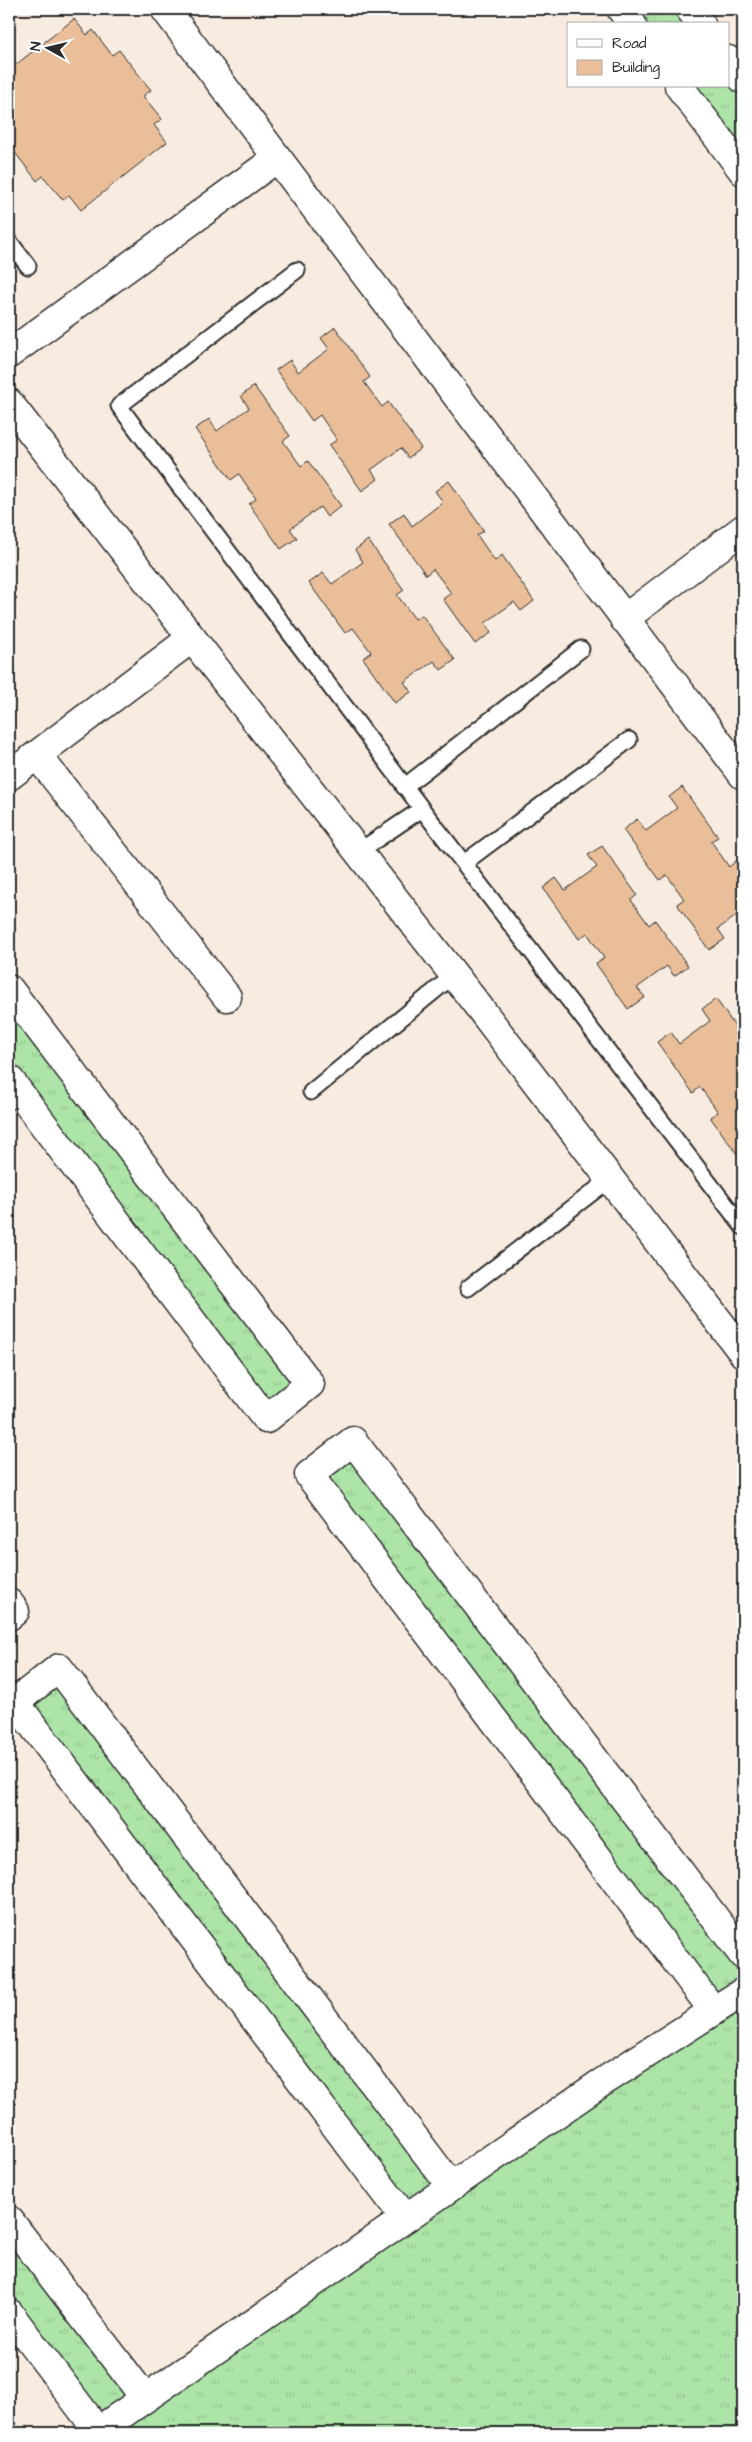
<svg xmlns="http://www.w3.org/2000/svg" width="752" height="2442" font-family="'Architects Daughter',sans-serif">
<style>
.grass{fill:url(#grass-tufts);stroke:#6c886a}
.building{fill:#e9be99;stroke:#2b2b2b}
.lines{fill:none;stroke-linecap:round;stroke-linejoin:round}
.service-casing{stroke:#2b2b2b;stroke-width:19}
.minor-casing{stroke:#2b2b2b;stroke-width:31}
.service{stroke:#fff;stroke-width:15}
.minor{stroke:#fff;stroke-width:28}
</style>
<defs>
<pattern id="grass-tufts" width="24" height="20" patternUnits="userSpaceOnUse" patternTransform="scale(1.25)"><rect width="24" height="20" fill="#ade5a8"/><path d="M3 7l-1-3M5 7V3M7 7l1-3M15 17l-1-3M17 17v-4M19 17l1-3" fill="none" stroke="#95c591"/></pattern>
</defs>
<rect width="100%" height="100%" fill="#f8ece0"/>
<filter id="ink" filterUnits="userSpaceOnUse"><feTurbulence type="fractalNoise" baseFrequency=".02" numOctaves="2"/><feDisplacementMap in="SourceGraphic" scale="10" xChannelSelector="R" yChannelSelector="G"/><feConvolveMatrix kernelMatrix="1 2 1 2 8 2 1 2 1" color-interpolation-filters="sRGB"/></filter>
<g filter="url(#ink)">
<path class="grass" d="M 621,9 L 690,9 L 701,24 L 632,24 Z
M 728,60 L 743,79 L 743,171 L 679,86 L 728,86 Z
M 9,989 L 310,1384 L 266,1419 L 9,1079 Z
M 353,1441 L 743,1955 L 743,2433 L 95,2433 L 9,2313 L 9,2220 L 145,2398 L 405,2218 L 15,1702 L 59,1668 L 451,2186 L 712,2010 L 309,1475 Z"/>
<path class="building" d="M 74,19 L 87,35 L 93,30 L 112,55 L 119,50 L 151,90 L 143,96 L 162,119 L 154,125 L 167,142 L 81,210 L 69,195 L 63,200 L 43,176 L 37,181 L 9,145 L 10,131 L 9,70 Z
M 335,327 L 370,377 L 364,382 L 382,407 L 388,402 L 421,448 L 408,458 L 401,448 L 371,470 L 378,479 L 362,491 L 329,445 L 337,440 L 320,415 L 312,421 L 276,370 L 290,360 L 298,372 L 329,349 L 321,338 Z
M 254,386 L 290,436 L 283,441 L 301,466 L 308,461 L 341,506 L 327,517 L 320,507 L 290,529 L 297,538 L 281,549 L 249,504 L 256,499 L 239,474 L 231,480 L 195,429 L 209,419 L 217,431 L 249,408 L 241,396 Z
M 449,481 L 484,531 L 477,535 L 495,561 L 502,555 L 534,601 L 521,611 L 514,602 L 485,623 L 491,633 L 475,644 L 443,599 L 451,593 L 433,569 L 426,575 L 389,524 L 404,513 L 412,526 L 443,502 L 435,491 Z
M 368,540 L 404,590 L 397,595 L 415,619 L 422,615 L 455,660 L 441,670 L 434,661 L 404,682 L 411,692 L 395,703 L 363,658 L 371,652 L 353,628 L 345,633 L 309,583 L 323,573 L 332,584 L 363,562 L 355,550 Z
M 9,589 L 17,599 L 9,605 Z
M 682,787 L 718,837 L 711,841 L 729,867 L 736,861 L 743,871 L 743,911 L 718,929 L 725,939 L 709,950 L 677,904 L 684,899 L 667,875 L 660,880 L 623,830 L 637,819 L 646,831 L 677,808 L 669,797 Z
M 602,846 L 637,895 L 631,900 L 649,925 L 655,920 L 688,966 L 674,976 L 667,966 L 637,988 L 645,997 L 628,1009 L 596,964 L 604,958 L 587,933 L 579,939 L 543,888 L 556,878 L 565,890 L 597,867 L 588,855 Z
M 743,978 L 743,992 L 737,983 Z
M 716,999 L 743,1038 L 743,1162 L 710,1117 L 718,1112 L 700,1087 L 693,1093 L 657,1042 L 671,1032 L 679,1044 L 710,1021 L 702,1009 Z"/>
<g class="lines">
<g class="service-casing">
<path id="service" d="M 9,241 L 28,266
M 297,270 L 119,406 L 422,809 L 743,1227
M 404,787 L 581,649
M 358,852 L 422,809
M 464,863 L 629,740
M 311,1092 L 454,975
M 468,1288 L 610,1179"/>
</g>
<g class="minor-casing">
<path id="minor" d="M 165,9 L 743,775
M 621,9 L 632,24
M 690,9 L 701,24
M 728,60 L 743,79
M 679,86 L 743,171
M 9,354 L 277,158
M 9,403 L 482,1011 L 743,1353
M 624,619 L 743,529
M 37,755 L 227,997
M 9,776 L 192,638
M 9,989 L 310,1384 L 266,1419 L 9,1079
M 9,1603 L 15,1611 L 9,1616
M 713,2010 L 309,1475 L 353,1441 L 743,1955
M 405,2218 L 15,1702 L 59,1668 L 451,2186
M 9,2220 L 145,2398
M 9,2313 L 98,2431
M 95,2433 L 598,2085 L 743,1992"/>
</g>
<use href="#service" class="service"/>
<use href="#minor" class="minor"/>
</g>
</g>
<rect width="752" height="2442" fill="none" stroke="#fff" stroke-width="30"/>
<rect x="15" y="15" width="722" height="2412" fill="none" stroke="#2b2b2b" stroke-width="2" filter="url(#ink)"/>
<rect x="567" y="22" width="162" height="65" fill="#ffffff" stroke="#aaaaaa"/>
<rect x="577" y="39" width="25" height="8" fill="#ffffff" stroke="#aaaaaa"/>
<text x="612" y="48" font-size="15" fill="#2b2b2b">Road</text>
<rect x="577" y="60" width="25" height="15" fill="#e9be99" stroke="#aaaaaa"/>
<text x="612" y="72" font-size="15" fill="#2b2b2b">Building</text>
<g transform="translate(48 48) rotate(278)" stroke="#ffffff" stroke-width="4" paint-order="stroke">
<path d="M0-4L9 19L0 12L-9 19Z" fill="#2b2b2b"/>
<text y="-8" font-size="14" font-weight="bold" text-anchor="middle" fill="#2b2b2b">N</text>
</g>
</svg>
